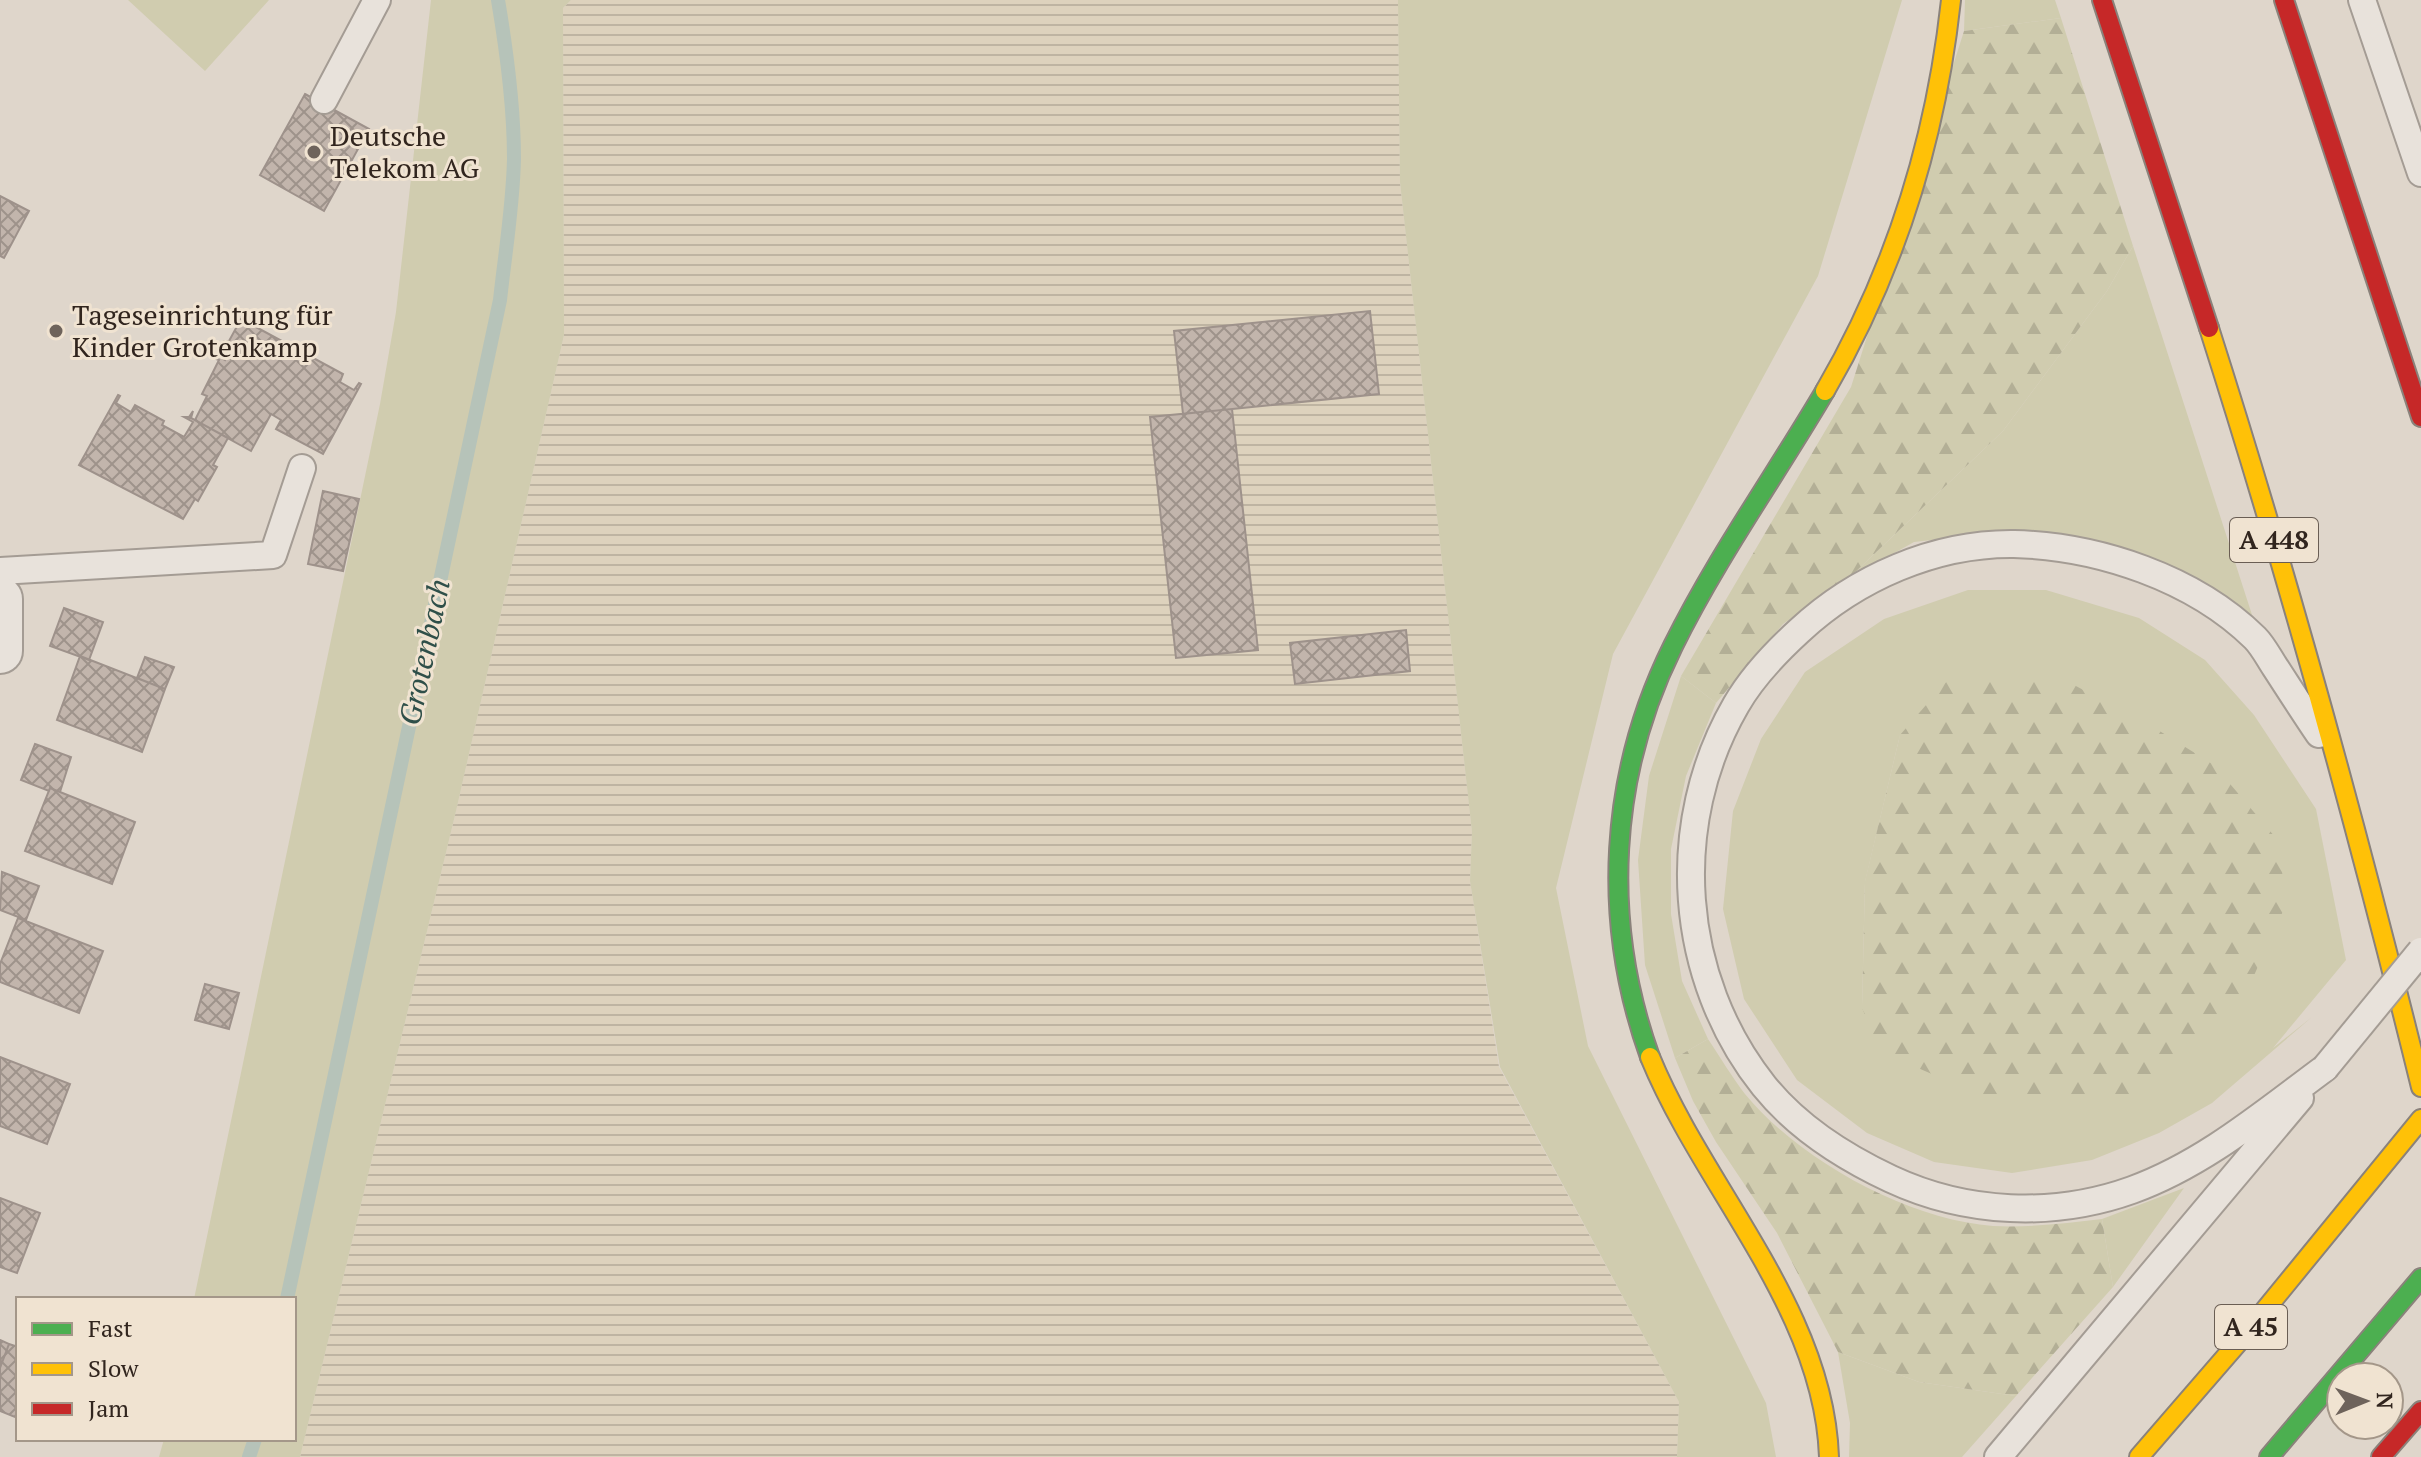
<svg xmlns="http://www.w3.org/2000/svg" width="2421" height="1457" font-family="'PT Serif',serif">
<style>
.farmland{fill:url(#farmland-rules)}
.green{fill:#d0ccaf;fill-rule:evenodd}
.forest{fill:url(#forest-firs)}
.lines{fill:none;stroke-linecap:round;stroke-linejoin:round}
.stream{stroke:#b6c3b9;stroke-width:14}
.building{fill:url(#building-cross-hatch);stroke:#9e928b;stroke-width:2}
.lane-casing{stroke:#a49c94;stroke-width:30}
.street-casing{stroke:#a49c94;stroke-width:48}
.fast-casing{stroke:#8a827b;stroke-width:22}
.slow-casing{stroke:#8a827b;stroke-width:22}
.jam-casing{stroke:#8a827b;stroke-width:22}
.lane{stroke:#e8e2db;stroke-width:26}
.street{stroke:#e8e2db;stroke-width:44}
.fast{stroke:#4caf50;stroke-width:18}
.slow{stroke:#ffc107;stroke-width:18}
.jam{stroke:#c62828;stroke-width:18}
.lane-bridge-casing{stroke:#a49c94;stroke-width:30;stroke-linecap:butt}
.lane-bridge{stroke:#e8e2db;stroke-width:26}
.poi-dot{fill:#6e635b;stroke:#f0e3d1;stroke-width:3}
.labels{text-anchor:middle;stroke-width:6;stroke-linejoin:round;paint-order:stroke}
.shield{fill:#f0e3d1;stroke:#6a5e54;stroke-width:2}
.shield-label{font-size:26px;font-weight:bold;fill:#31251e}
.poi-label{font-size:28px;fill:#31251e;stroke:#f0e3d1;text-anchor:start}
.water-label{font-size:30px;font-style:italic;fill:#2f4f49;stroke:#f0e3d1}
</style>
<defs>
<pattern id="farmland-rules" width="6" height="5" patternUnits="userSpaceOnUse" patternTransform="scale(2)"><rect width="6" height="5" fill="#ddd2bd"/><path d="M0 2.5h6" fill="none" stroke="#beb4a2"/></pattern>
<pattern id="forest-firs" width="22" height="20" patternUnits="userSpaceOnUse" patternTransform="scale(2)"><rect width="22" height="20" fill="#d0ccaf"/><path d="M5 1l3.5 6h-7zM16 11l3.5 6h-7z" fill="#b3af96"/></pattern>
<pattern id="building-cross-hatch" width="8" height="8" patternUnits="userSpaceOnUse" patternTransform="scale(2)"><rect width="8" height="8" fill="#c2b5ac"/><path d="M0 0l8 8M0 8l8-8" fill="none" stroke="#9e938b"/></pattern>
</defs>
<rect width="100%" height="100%" fill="#dfd6cb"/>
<path class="farmland" d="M 571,0 L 1398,0 L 1400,182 L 1472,832 L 1470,881 L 1499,1067 L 1679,1402 L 1677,1457 L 300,1457 L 456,811 L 564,335 L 563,8 Z"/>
<path class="green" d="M 128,0 L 269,0 L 205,71 Z
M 431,0 L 571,0 L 563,8 L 564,335 L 456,811 L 300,1457 L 159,1457 L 164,1439 L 294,1439 L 294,1299 L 194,1299 L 380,404 L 396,312 Z
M 1398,0 L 1902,0 L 1818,276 L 1613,654 L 1556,888 L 1588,1046 L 1766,1403 L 1776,1457 L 1677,1457 L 1679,1402 L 1500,1067 L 1470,881 L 1472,832 L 1400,182 Z
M 1965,0 L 2055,0 L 2061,18 L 1964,31 Z
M 2133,246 L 2253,618 L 2171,568 L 2107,544 L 2012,531 L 1914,542 L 1848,579 L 2003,431 L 2107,291 Z
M 1968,590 L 2046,590 L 2139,618 L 2205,660 L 2254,715 L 2316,809 L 2346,960 L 2273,1048 L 2312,1017 L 2212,1103 L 2159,1133 L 2092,1160 L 2012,1173 L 1934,1162 L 1867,1133 L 1797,1080 L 1744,999 L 1723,909 L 1733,811 L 1761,739 L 1805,672 L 1884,619 ZM 1900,735 L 1862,1007 L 1865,882 Z
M 1681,676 L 1716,703 L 1686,776 L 1671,849 L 1671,914 L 1682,981 L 1708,1039 L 1675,1058 L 1645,965 L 1638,860 L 1649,776 Z
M 2184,1188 L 2113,1287 L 2102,1219 Z
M 1838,1352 L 1919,1382 L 2016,1396 L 1962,1457 L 1849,1457 L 1850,1423 Z"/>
<path class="forest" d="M 2061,18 L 2133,246 L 2107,291 L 2003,431 L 1848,579 L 1783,624 L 1716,703 L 1681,676 L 1851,387 L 1964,31 Z
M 2061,678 L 2158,730 L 2214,765 L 2281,844 L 2284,909 L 2251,982 L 2207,1033 L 2166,1070 L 2129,1096 L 1985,1097 L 1881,1052 L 1862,1008 L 1865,881 L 1900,735 L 1946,682 Z
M 1708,1039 C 1720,1057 1732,1077 1745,1094 C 1799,1160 1908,1220 1993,1226 C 2030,1228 2066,1223 2102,1219 L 2113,1287 L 2016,1396 L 1919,1382 L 1838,1352 L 1777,1233 L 1716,1142 L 1693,1101 L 1675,1058 Z"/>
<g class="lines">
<path class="stream" d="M 287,1299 L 500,300 C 505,254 513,206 514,159 C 514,105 507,53 498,0
M 249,1457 L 255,1439"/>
</g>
<path class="building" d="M 305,94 L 369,129 L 324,211 L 260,175 Z
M 0,196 L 29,211 L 4,258 L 0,256 Z
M 1370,311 L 1379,394 L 1183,414 L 1174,331 Z
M 241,319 L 343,374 L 340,382 L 354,390 L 359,383 L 361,384 L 323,454 L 276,429 L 281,420 L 271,414 L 251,451 L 195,420 L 207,396 L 202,394 L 219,360 L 216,359 L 218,356 L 225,360 L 233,345 L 226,341 L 229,341 Z
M 118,395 L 120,396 L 116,403 L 131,412 L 135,405 L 164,421 L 162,425 L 184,437 L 193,422 L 184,417 L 189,417 L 193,411 L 191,418 L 228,438 L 213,465 L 217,467 L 198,501 L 195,499 L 183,519 L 79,465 Z
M 1232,409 L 1258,650 L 1176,658 L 1150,417 Z
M 323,491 L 359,499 L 343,571 L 308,564 Z
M 64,608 L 103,622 L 89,660 L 50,646 Z
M 1406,630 L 1410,671 L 1295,684 L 1290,643 Z
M 80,656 L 165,689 L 142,752 L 57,720 Z
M 145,657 L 174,667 L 165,689 L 137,678 Z
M 35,744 L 71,757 L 60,792 L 50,788 L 49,791 L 21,780 Z
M 50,788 L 135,822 L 112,884 L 25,851 Z
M 2,872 L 39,886 L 26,920 L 0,910 Z
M 18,918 L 103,951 L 79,1013 L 0,982 L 0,964 Z
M 205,984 L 239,993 L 229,1029 L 195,1020 Z
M 0,1057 L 70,1084 L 47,1144 L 0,1126 Z
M 0,1198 L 40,1213 L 17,1273 L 0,1267 Z
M 0,1340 L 9,1344 L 0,1368 Z
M 9,1344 L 18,1347 L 18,1409 L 15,1417 L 0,1411 L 0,1368 Z"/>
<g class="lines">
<g class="lane-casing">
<path id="lane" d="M 2362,0 L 2421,173
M 324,100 L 377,0
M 0,571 L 273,555 L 302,468
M 2319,734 C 2304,712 2290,690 2275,667 C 2269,658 2263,646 2255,638 C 2194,578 2098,546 2014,544 C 1935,543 1856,578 1799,631 C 1775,653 1752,677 1736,705 C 1667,824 1678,978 1764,1086 C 1797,1127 1844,1157 1891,1179 C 1966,1214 2054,1218 2132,1190 C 2204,1164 2264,1113 2325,1068
M 1998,1457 L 2300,1098"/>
</g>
<g class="street-casing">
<path id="street" d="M 0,599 L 0,651"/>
</g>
<g class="fast-casing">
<path id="fast" d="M 1650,1057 C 1601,921 1609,775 1673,646 C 1717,557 1775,476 1825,391
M 2269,1457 L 2421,1278"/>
</g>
<g class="slow-casing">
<path id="slow" d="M 2209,328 C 2289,579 2358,831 2421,1087
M 1825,391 C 1895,271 1936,138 1951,0
M 1650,1057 C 1704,1189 1824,1309 1829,1457
M 2139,1457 L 2242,1338 L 2421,1119"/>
</g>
<g class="jam-casing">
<path id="jam" d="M 2102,0 L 2209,328
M 2284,0 L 2421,417
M 2381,1457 L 2421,1411"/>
</g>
<use href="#lane" class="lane"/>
<use href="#street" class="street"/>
<use href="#fast" class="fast"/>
<use href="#slow" class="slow"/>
<use href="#jam" class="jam"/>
<g class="lane-bridge-casing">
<path id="lane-bridge" d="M 2325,1068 L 2421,951"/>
</g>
<use href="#lane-bridge" class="lane-bridge"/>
</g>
<g class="poi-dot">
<circle cx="314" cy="152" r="8"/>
<circle cx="56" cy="331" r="8"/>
</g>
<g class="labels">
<g class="shield">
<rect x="2230" y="518" width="88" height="44" rx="6"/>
<rect x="2215" y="1305" width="72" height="44" rx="6"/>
</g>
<g class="shield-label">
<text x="2274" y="549">A 448</text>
<text x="2251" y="1336">A 45</text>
</g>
<g class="poi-label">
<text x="330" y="146">Deutsche<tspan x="330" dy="32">Telekom AG</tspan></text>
<text x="72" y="325">Tageseinrichtung für<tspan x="72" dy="32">Kinder Grotenkamp</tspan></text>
</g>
<g class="water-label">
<text transform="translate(425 652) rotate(-78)" y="10">Grotenbach</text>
</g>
</g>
<rect x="16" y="1297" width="280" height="144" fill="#f0e3d1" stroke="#a49789" stroke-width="2"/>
<rect x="32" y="1323" width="40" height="12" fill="#4caf50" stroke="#a49789" stroke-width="2"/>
<text x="88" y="1337" font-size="24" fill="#31251e">Fast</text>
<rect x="32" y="1363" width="40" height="12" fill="#ffc107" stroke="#a49789" stroke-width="2"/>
<text x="88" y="1377" font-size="24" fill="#31251e">Slow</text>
<rect x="32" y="1403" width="40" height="12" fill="#c62828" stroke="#a49789" stroke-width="2"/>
<text x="88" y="1417" font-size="24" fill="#31251e">Jam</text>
<g transform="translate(2365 1401) rotate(89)"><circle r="38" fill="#f0e3d1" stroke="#a49789" stroke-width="2"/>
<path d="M0-6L14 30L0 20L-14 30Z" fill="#6e635b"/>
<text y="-12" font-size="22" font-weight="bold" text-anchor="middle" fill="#31251e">N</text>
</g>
</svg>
